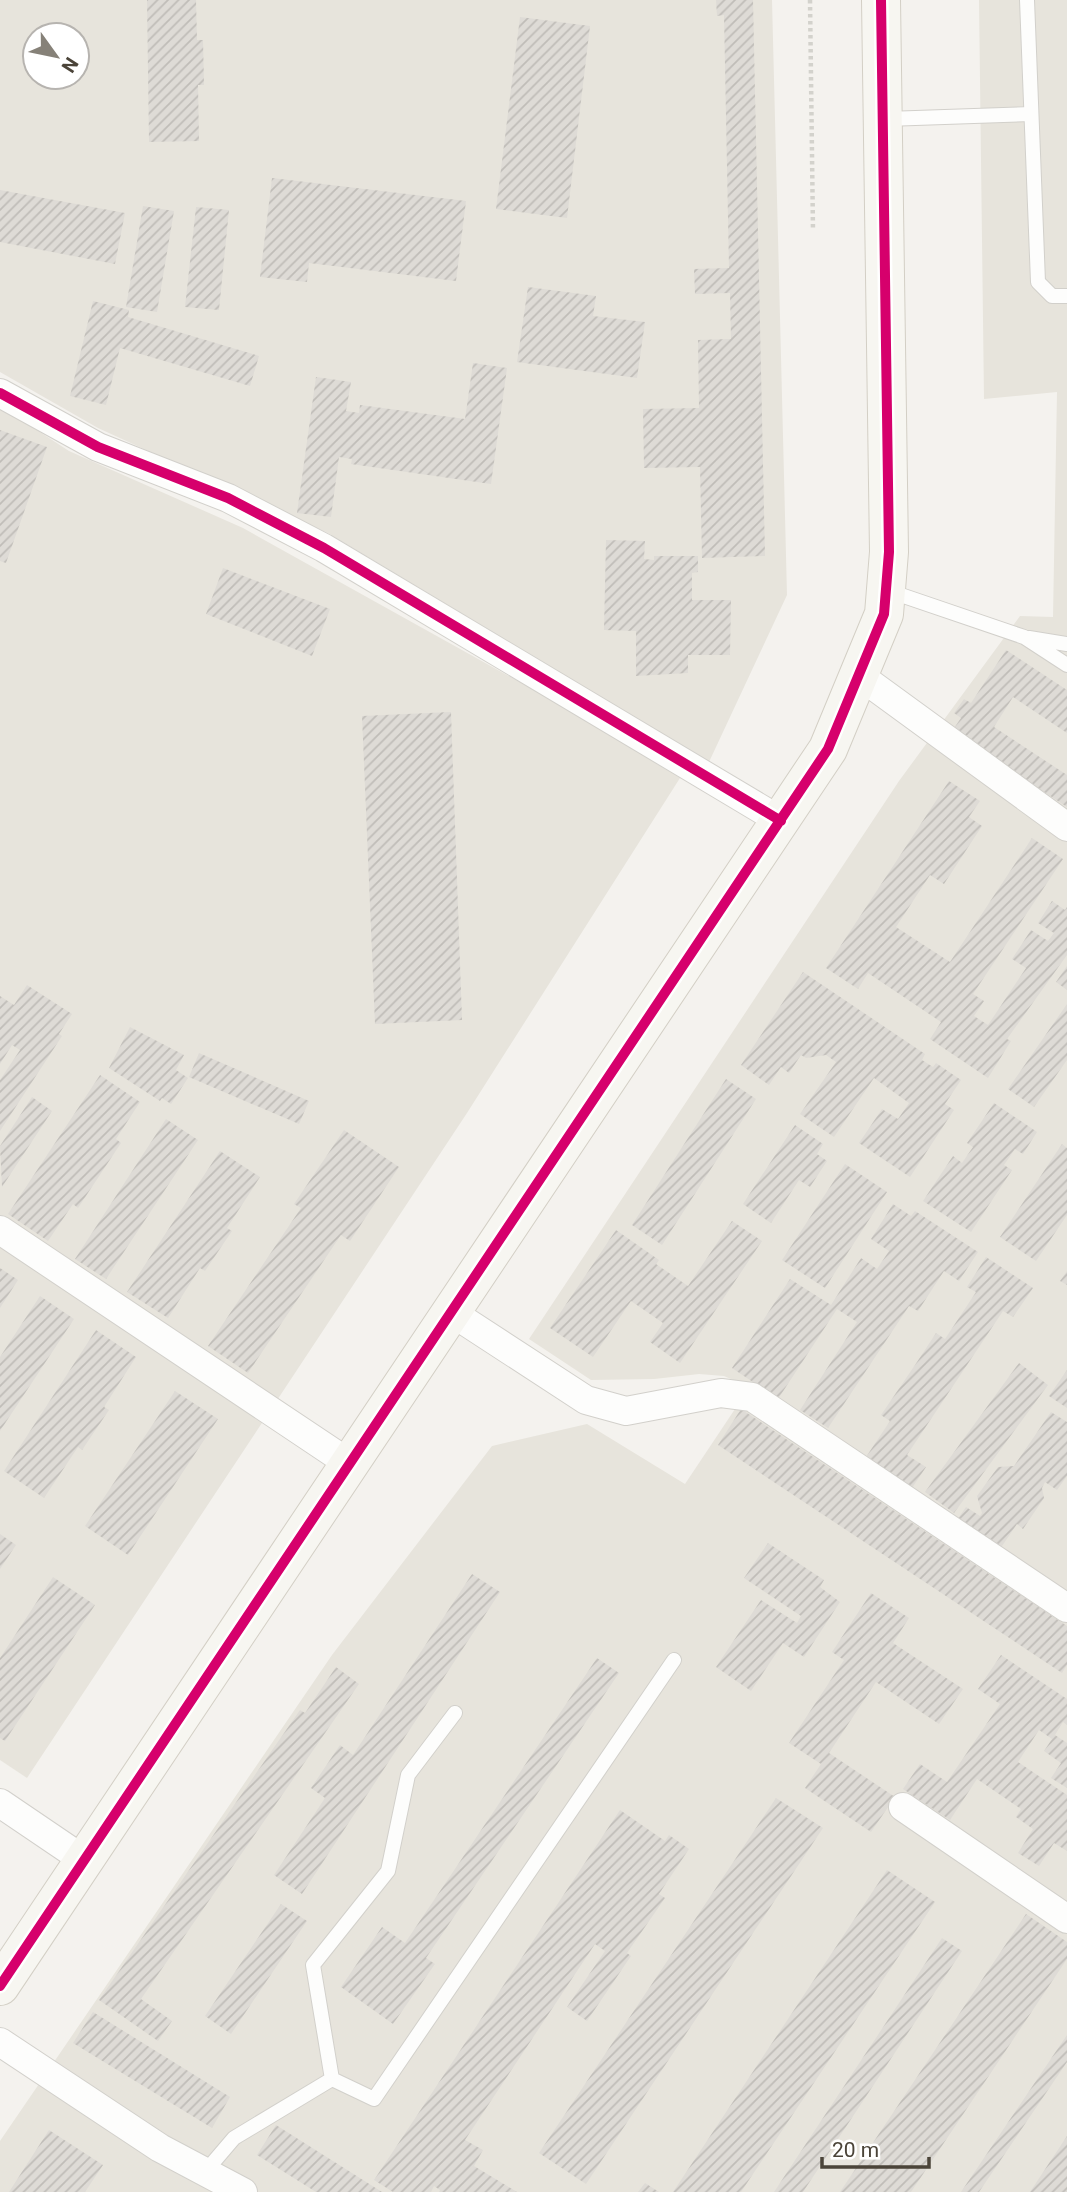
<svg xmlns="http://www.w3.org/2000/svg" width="1067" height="2192" font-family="Roboto,sans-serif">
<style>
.residential{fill:#e7e4dc;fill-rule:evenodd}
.building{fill:url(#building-hatch)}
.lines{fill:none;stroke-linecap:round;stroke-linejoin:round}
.lane-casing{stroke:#d2d0cb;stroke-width:16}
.street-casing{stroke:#d2d0cb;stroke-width:30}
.secondary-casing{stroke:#d3cfc5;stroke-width:40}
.path{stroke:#d3d2cc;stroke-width:4.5;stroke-dasharray:3.5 3.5;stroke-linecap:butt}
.lane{stroke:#fdfdfc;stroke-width:14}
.street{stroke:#fdfdfc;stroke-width:28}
.secondary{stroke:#f7f6f1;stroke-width:38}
.cycleway-casing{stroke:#fff;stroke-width:15}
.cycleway{stroke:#d6006c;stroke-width:10}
</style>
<defs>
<pattern id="building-hatch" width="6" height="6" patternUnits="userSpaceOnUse" patternTransform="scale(1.75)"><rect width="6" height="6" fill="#dedbd6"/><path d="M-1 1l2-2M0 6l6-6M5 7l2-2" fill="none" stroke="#c0bdb8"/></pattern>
</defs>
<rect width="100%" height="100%" fill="#f4f2ee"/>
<path class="residential" d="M 0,0 L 772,0 L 787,595 L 709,762 L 328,533 L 98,428 L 0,372 ZM 35,35 L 77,35 L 77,77 L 35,77 Z
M 979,0 L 1067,0 L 1067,1596 L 749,1387 L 724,1376 L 699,1374 L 654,1379 L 591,1380 L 529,1339 L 899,781 L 1020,616 L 1053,617 L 1057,392 L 984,399 Z
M 0,406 L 69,451 L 243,528 L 559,704 L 680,778 L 467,1113 L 27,1778 L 0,1760 Z
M 739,1403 L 1067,1617 L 1067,2192 L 0,2192 L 0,2141 L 332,1655 L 492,1446 L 587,1424 L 685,1484 Z"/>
<path class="building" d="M 147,0 L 196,0 L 197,40 L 203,40 L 204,85 L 198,85 L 199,141 L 149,142 Z
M 716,0 L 753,0 L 765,556 L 702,558 L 700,467 L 644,468 L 643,409 L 699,408 L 698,340 L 731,339 L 730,293 L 695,294 L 694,269 L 729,268 L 724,15 L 717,16 Z
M 520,17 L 590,26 L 567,218 L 496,209 Z
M 272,178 L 466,201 L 456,281 L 309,263 L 307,282 L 260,277 Z
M 0,190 L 125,213 L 115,264 L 0,242 Z
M 143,206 L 174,211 L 157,312 L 126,307 Z
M 196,207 L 229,210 L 219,310 L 185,307 Z
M 528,287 L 596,296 L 593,316 L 645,322 L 637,378 L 517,362 Z
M 93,301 L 129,310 L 128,317 L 259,356 L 250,386 L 120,348 L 106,405 L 70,396 Z
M 473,363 L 507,368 L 491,484 L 351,464 L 352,459 L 339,457 L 331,517 L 297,513 L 316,377 L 351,382 L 346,411 L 359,413 L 360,405 L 465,419 Z
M 0,430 L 47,447 L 6,563 L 0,561 Z
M 606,540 L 645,541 L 644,559 L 654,560 L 654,556 L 698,556 L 698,572 L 692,573 L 692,600 L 731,600 L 730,655 L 688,655 L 688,673 L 636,676 L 636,631 L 604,630 Z
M 223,568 L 330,609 L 312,656 L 206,614 Z
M 1006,650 L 1067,690 L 1067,733 L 1013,697 L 994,727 L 1067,775 L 1067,807 L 952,731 L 961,718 L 954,713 L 964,699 L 971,703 Z
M 451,712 L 462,1020 L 375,1024 L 362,716 Z
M 949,781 L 980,801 L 969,817 L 982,826 L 944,884 L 930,875 L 896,927 L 950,962 L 1032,838 L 1063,859 L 973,994 L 984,1001 L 974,1016 L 988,1025 L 1026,968 L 1012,959 L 1031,930 L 1048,941 L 1054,933 L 1038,923 L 1052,901 L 1065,910 L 1067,907 L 1067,955 L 1007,1039 L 1011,1041 L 988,1078 L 930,1039 L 941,1022 L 868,973 L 858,989 L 826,968 Z
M 1067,966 L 1067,990 L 1056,982 Z
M 803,972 L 925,1054 L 922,1060 L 933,1067 L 936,1063 L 961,1080 L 945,1104 L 954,1110 L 910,1177 L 859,1143 L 882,1109 L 898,1119 L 909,1103 L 874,1078 L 834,1137 L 800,1114 L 836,1062 L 826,1055 L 806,1058 L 801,1055 L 789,1073 L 781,1067 L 769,1085 L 741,1065 Z
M 27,985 L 72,1014 L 59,1034 L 62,1036 L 0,1131 L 0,1080 L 20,1050 L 12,1045 L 0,1064 L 0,996 L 14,1005 Z
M 1067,1004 L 1067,1060 L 1034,1107 L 1008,1089 Z
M 130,1027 L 184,1055 L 176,1070 L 188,1078 L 171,1104 L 162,1098 L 160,1101 L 109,1068 Z
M 199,1053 L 309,1101 L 299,1124 L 189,1077 Z
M 100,1075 L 140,1102 L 116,1139 L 121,1143 L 78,1208 L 73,1204 L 48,1241 L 8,1214 Z
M 726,1079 L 756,1099 L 662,1245 L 632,1225 Z
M 32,1097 L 52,1111 L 2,1187 L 0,1146 Z
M 994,1103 L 1037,1132 L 1023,1154 L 1015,1149 L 1004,1165 L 1012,1170 L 971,1232 L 923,1201 L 953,1156 L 962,1163 L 973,1147 L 967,1143 Z
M 166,1119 L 198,1140 L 106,1279 L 75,1259 Z
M 795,1125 L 823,1144 L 817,1154 L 827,1161 L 810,1187 L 799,1180 L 771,1223 L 743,1204 Z
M 344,1130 L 399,1167 L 350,1241 L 341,1235 L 248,1373 L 208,1346 L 301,1208 L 294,1204 Z
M 1062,1144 L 1067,1148 L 1067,1215 L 1036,1261 L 1000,1237 Z
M 220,1151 L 260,1177 L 227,1228 L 232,1231 L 205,1271 L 200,1268 L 168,1318 L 127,1292 Z
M 845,1164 L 887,1192 L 825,1288 L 782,1260 Z
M 893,1204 L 911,1216 L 915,1211 L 978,1252 L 959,1281 L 944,1271 L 918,1311 L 909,1306 L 828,1428 L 800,1410 L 857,1322 L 837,1309 L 778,1399 L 732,1368 L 790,1279 L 831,1305 L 861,1258 L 877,1269 L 889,1251 L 871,1239 Z
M 732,1221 L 762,1241 L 680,1363 L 650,1342 L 663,1323 L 631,1301 L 593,1357 L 550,1328 L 616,1230 L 659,1260 L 656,1264 L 688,1286 Z
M 986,1257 L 1033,1288 L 1013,1317 L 1003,1311 L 907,1455 L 926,1467 L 912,1488 L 866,1457 L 890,1421 L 881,1415 L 917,1362 L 936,1333 L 945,1339 L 976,1292 L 967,1287 Z
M 0,1268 L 18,1280 L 0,1308 Z
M 1067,1271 L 1067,1285 L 1060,1281 Z
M 40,1296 L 74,1319 L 0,1431 L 0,1357 Z
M 96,1330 L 136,1357 L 104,1407 L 109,1410 L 82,1450 L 78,1447 L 44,1498 L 4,1471 Z
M 1019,1363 L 1048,1385 L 954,1513 L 925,1492 Z
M 1067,1370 L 1067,1408 L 1049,1396 Z
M 175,1391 L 218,1419 L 128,1555 L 85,1526 Z
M 741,1409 L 1067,1626 L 1067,1665 L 1062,1673 L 718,1445 Z
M 1051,1412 L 1067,1422 L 1067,1476 L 1057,1490 L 1045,1482 L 1042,1488 L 1044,1498 L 1023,1529 L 1017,1524 L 1000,1549 L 957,1520 L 966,1507 L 980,1516 L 982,1513 L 977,1496 L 998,1467 L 1014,1466 Z
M 0,1534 L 16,1545 L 0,1569 Z
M 768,1543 L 824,1580 L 820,1587 L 840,1602 L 804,1657 L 783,1643 L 751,1691 L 716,1667 L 761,1600 L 797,1623 L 801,1616 L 744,1578 Z
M 472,1574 L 500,1592 L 302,1894 L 274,1875 L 325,1798 L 311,1788 L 340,1745 L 353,1755 Z
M 53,1577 L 95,1605 L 5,1741 L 0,1738 L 0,1658 Z
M 871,1593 L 909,1618 L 893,1643 L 963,1689 L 939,1724 L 876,1682 L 829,1753 L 895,1797 L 871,1832 L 805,1788 L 821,1764 L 789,1743 L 844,1660 L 832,1652 Z
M 1001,1655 L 1067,1699 L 1067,1725 L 1063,1722 L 1055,1735 L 1067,1743 L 1067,1788 L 1051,1778 L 1061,1763 L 1044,1751 L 1052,1739 L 1039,1730 L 1018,1762 L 1067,1795 L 1067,1851 L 1054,1843 L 1039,1866 L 1018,1853 L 1033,1829 L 1016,1817 L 1021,1809 L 977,1779 L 950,1820 L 903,1789 L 920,1764 L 947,1782 L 1000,1704 L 978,1689 Z
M 597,1658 L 619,1673 L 426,1958 L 435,1964 L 393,2024 L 341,1987 L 382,1927 L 405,1943 Z
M 336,1667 L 359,1684 L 141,1999 L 172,2021 L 158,2041 L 99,2000 L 300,1710 L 305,1713 Z
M 776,1798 L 823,1828 L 586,2184 L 539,2153 Z
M 620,1810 L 665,1841 L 669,1835 L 689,1849 L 659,1894 L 665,1898 L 627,1953 L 631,1956 L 587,2021 L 567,2007 L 605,1951 L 595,1944 L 465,2140 L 483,2150 L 474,2166 L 517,2192 L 439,2192 L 440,2190 L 434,2186 L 431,2192 L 393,2192 L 374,2180 Z
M 887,1870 L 935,1902 L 741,2192 L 673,2192 Z
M 281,1904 L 307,1921 L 231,2034 L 205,2016 Z
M 1026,1914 L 1067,1942 L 1067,1959 L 911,2192 L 840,2192 Z
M 942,1938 L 962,1951 L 803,2192 L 774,2192 Z
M 93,2012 L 230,2097 L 212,2128 L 73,2043 Z
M 1067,2035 L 1067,2062 L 979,2192 L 961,2192 Z
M 276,2125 L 382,2192 L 316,2192 L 257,2155 Z
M 49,2130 L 103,2165 L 85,2192 L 9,2192 Z
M 1067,2136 L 1067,2192 L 1030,2192 Z
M 645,2183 L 659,2192 L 638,2192 Z"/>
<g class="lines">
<g class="lane-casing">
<path id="lane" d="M 1027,0 L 1038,282 L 1052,296 L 1067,296
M 886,119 L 1031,114
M 889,591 L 1024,637 L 1067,665
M 1029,638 L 1067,644
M 332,2079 L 313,1965 L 388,1871 L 408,1775 L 455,1713
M 205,2172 L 234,2138 L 332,2079 L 374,2099 L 674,1660"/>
</g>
<g class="street-casing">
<path id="street" d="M 0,393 L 98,447 L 228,498 L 324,548 L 781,821
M 860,676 L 1067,827
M 0,1230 L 350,1464
M 451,1312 L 586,1400 L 626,1411 L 721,1393 L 752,1397 L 1067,1608
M 0,1803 L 84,1860
M 903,1807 L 1067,1919
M 0,2042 L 160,2148 L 243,2192"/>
</g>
<g class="secondary-casing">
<path id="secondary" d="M 0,1986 L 828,749 L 884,614 L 889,552 L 881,0"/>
</g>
<path class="path" d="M 810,0 L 813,231"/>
<use href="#lane" class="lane"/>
<use href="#street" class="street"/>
<use href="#secondary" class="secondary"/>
<g class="cycleway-casing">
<path id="cycleway" d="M 0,393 L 98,447 L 228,498 L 324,548 L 781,821
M 0,1986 L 828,749 L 884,614 L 889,552 L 881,0"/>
</g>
<use href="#cycleway" class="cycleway"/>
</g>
<g transform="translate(56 56) rotate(123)"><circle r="33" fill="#ffffff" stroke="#b7b4b0" stroke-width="2"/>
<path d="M0-5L12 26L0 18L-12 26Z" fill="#868178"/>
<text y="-10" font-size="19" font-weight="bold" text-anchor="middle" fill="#4b4439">N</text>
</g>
<path d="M822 2157v10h107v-10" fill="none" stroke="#4b4439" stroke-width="3.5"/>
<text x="832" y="2157" font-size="21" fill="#4b4439" stroke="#ffffff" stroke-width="5" paint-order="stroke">20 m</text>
</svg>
